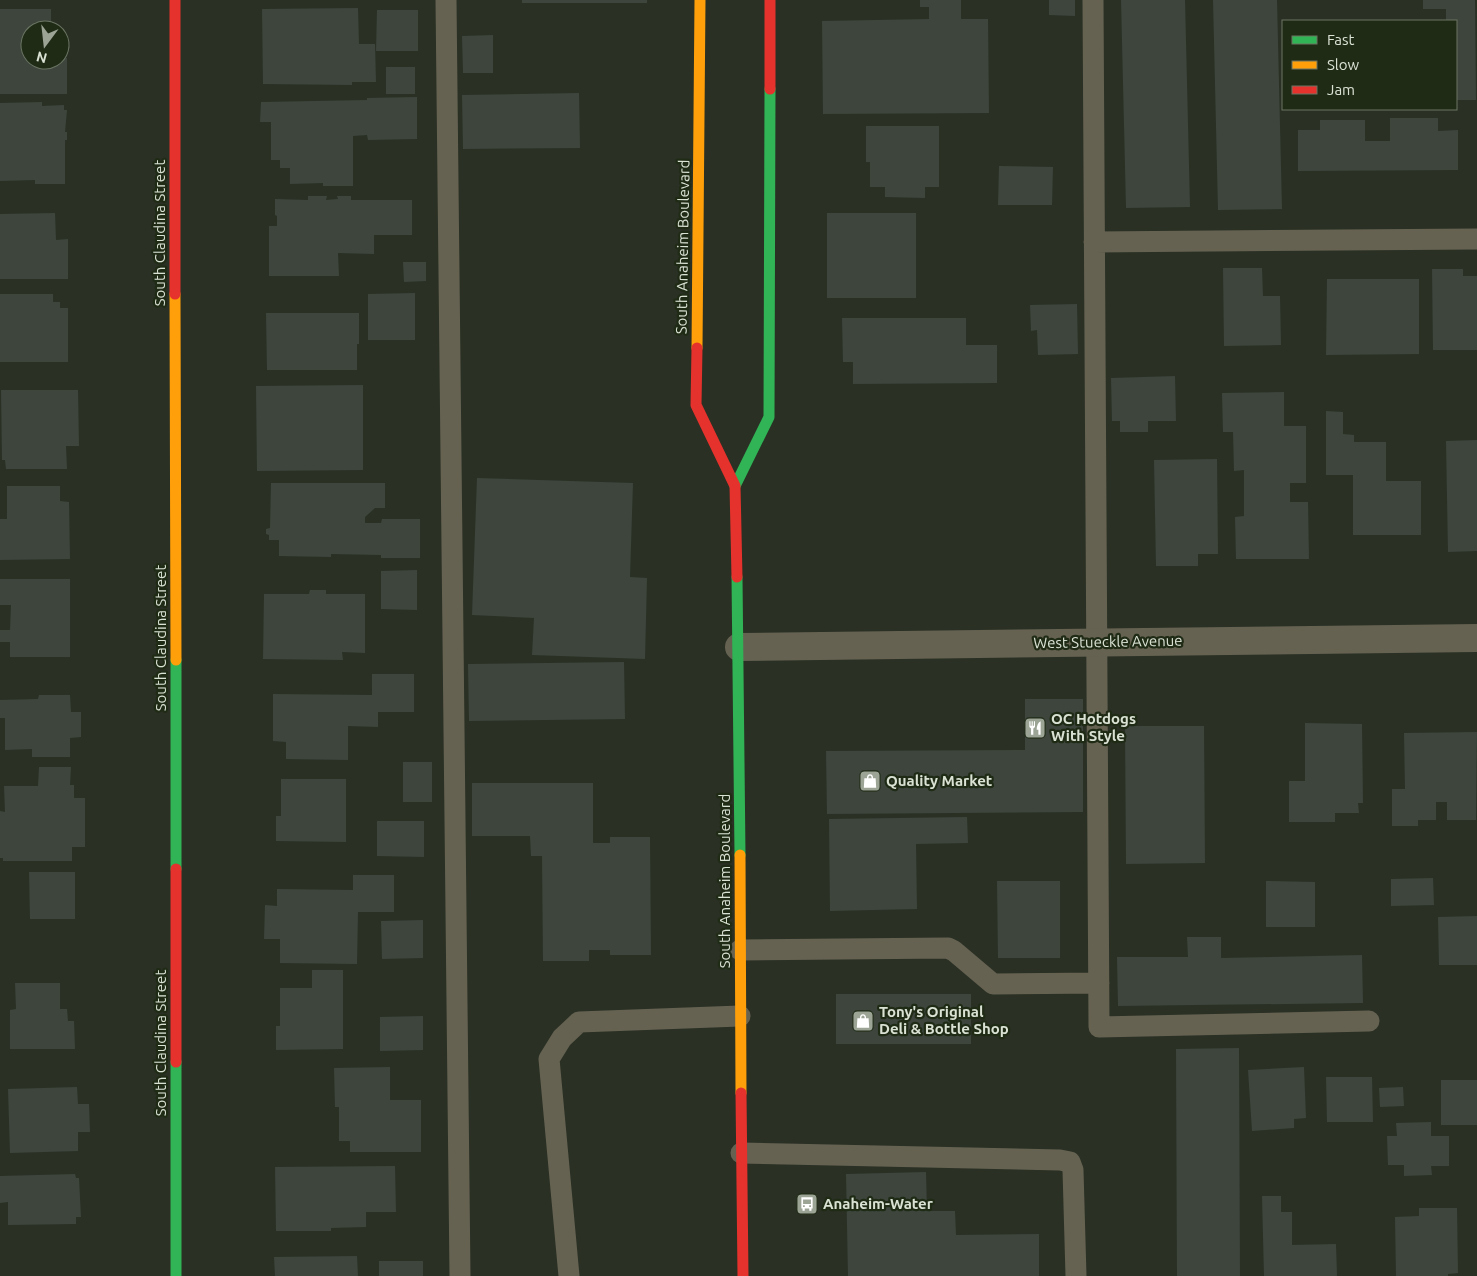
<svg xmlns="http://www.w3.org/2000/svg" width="1477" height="1276" font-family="Ubuntu,sans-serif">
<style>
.building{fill:#3d453d}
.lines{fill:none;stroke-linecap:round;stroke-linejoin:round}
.lane{stroke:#656252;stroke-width:21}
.street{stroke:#656252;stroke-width:28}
.fast{stroke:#30b455;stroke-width:11}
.slow{stroke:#ff9f0a;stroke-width:11}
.jam{stroke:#e5322d;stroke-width:11}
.labels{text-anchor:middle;stroke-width:4.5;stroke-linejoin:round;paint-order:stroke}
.street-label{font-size:15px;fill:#dae2d4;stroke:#202b16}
.poi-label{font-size:15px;font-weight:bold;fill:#dae2d4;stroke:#202b16;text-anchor:start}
</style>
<rect width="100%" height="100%" fill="#2a3024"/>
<path class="building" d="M 522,0 L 647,0 L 647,3 L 522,3 Z
M 920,0 L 961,0 L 961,19 L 988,19 L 989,113 L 823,114 L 822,21 L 929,19 L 929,7 L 920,7 Z
M 1049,0 L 1075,0 L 1075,16 L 1049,15 Z
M 1121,0 L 1185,0 L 1190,207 L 1126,208 Z
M 1213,0 L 1277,0 L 1282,209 L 1218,210 Z
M 1423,0 L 1475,0 L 1476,100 L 1456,100 L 1456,21 L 1446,21 L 1446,9 L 1423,9 Z
M 358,8 L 359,44 L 375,44 L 376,82 L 352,82 L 352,85 L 263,84 L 262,9 Z
M 0,9 L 51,9 L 51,30 L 30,30 L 30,60 L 60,60 L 60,58 L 67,58 L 67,94 L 0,94 Z
M 377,10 L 418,10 L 418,51 L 376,51 Z
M 493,35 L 493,73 L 463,73 L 462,36 Z
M 386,67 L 415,67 L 415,94 L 386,94 Z
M 579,93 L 580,148 L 463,149 L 462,95 Z
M 417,97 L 417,139 L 368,140 L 367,135 L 353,136 L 353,186 L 323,186 L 323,183 L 290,184 L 290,168 L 280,168 L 280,160 L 271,160 L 271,122 L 260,122 L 261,102 L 367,100 L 367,98 Z
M 42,102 L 42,106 L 64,105 L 64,110 L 67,110 L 65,132 L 67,132 L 67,140 L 65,140 L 65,184 L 35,184 L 35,180 L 0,181 L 0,103 Z
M 1390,118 L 1438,118 L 1438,131 L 1458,130 L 1458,170 L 1298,171 L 1298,130 L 1320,130 L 1320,120 L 1365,120 L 1365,141 L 1390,141 Z
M 866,126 L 939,126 L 939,187 L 925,187 L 925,198 L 885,197 L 885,187 L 870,187 L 870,162 L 866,162 Z
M 999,166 L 1053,167 L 1052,205 L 998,205 Z
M 308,196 L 327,196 L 326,200 L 338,199 L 337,196 L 351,196 L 351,200 L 412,200 L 412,235 L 374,235 L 374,254 L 338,253 L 339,276 L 269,276 L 269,226 L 277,226 L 277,216 L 275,215 L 275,199 L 308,200 Z
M 55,213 L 56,240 L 68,239 L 68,279 L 0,279 L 0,214 Z
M 827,213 L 916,213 L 916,298 L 827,298 Z
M 403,262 L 426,262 L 426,281 L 404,282 Z
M 1223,268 L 1262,268 L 1263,296 L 1280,296 L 1281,345 L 1224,346 Z
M 1432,269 L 1463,269 L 1463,276 L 1477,276 L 1477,350 L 1433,350 Z
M 1327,279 L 1419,279 L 1419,354 L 1326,355 Z
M 415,293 L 415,340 L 368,340 L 368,294 Z
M 0,294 L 53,294 L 53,302 L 60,302 L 60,308 L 68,308 L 68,362 L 0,362 Z
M 1077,304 L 1078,354 L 1038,355 L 1037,330 L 1031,331 L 1030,305 Z
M 266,313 L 359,313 L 359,344 L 357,344 L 357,370 L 267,370 Z
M 842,318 L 966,318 L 966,345 L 997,345 L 997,383 L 853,384 L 853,362 L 843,362 Z
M 1175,376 L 1176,421 L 1148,421 L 1148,432 L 1120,432 L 1120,421 L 1112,421 L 1111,378 Z
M 363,385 L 363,470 L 257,471 L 256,386 Z
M 1,390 L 78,390 L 79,446 L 66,446 L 67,469 L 6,469 L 5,460 L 2,460 Z
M 1284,392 L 1284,426 L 1306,426 L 1306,483 L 1290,483 L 1290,502 L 1308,502 L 1309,559 L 1236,559 L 1235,517 L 1244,516 L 1244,470 L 1234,471 L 1233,432 L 1223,432 L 1222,393 Z
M 1326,411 L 1343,412 L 1343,434 L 1354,435 L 1354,442 L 1386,442 L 1386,481 L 1421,481 L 1421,535 L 1353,535 L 1353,475 L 1326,475 Z
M 1477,440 L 1477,551 L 1448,552 L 1446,441 Z
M 1217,459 L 1218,554 L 1198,554 L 1198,566 L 1156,566 L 1154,460 Z
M 477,478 L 633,483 L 630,577 L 647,578 L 645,659 L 532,655 L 534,618 L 472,615 Z
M 271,483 L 385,483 L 385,508 L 375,508 L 365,517 L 365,523 L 381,523 L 382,519 L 420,519 L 420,558 L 381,558 L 381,555 L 331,554 L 331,557 L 279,556 L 279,540 L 269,540 L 269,535 L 266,534 L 266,529 L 270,528 Z
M 7,486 L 60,486 L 60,501 L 69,502 L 70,559 L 0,560 L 0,519 L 7,519 Z
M 417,570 L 417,610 L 381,609 L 381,571 Z
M 0,579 L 70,579 L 70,657 L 10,657 L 10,642 L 0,642 L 0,630 L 10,630 L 11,605 L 0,605 Z
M 310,590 L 326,590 L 326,594 L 365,594 L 365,653 L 342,652 L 343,660 L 263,659 L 264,594 L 309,594 Z
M 624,662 L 625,719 L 469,721 L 468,664 Z
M 372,674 L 414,674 L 414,712 L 378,712 L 378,727 L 348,726 L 348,760 L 286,759 L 286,742 L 273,741 L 273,694 L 372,695 Z
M 39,695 L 70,695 L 71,712 L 81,712 L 81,737 L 70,738 L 70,757 L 32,757 L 32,749 L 5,750 L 5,718 L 0,718 L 0,700 L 38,699 Z
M 1025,699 L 1083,699 L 1083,812 L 827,814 L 826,751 L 1025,750 Z
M 1305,723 L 1362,724 L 1363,803 L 1358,803 L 1359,813 L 1335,813 L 1335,822 L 1289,822 L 1289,781 L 1305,781 Z
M 1125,726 L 1204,726 L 1205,863 L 1126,864 Z
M 1477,732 L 1476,820 L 1447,820 L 1447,802 L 1436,802 L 1436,820 L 1418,820 L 1418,826 L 1392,826 L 1392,789 L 1405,789 L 1404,733 Z
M 403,762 L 432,762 L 432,802 L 403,802 Z
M 39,767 L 71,767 L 70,785 L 74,785 L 74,798 L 85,798 L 85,847 L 72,847 L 72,861 L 3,861 L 3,858 L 0,858 L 0,811 L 5,812 L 4,786 L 38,786 Z
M 281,779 L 346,779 L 346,842 L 276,841 L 276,816 L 281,816 Z
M 472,783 L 593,783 L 593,843 L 610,843 L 610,837 L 650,837 L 651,955 L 610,955 L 610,950 L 589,950 L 589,961 L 543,961 L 542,856 L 531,856 L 530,836 L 472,836 Z
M 967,817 L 968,843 L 916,844 L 917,909 L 830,911 L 829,819 Z
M 377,821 L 424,821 L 424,857 L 377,856 Z
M 29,872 L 75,872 L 75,919 L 30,919 Z
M 353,875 L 394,875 L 394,912 L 358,912 L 357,964 L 280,963 L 280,939 L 264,939 L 265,905 L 277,906 L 277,889 L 353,890 Z
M 1433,878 L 1434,905 L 1391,906 L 1391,879 Z
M 997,881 L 1060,881 L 1060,958 L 998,958 Z
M 1266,881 L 1315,882 L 1315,927 L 1266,927 Z
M 1477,916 L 1477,965 L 1439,965 L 1438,917 Z
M 423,920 L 423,958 L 382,959 L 381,921 Z
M 1187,937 L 1221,937 L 1221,958 L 1362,955 L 1363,1003 L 1118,1006 L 1117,957 L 1188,957 Z
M 312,970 L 343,970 L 343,1049 L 276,1050 L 276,1026 L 280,1026 L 280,988 L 312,988 Z
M 15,983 L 60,983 L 60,1009 L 67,1009 L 68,1021 L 74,1021 L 75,1049 L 10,1049 L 10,1010 L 16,1009 Z
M 836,994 L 971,994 L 971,1044 L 836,1044 Z
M 423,1016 L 423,1050 L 380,1051 L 380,1017 Z
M 1239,1048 L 1240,1276 L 1177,1276 L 1176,1049 Z
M 390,1067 L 390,1100 L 421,1100 L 421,1152 L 350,1152 L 350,1141 L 339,1141 L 339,1107 L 335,1107 L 334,1068 Z
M 1304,1067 L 1306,1118 L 1294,1119 L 1294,1128 L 1252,1131 L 1248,1070 Z
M 1326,1077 L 1372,1077 L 1373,1122 L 1327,1122 Z
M 1441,1080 L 1477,1080 L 1477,1125 L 1441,1125 Z
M 77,1087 L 78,1104 L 89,1104 L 90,1132 L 78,1132 L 78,1151 L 10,1153 L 8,1089 Z
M 1403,1087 L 1404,1106 L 1380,1107 L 1379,1088 Z
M 1431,1122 L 1431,1136 L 1449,1136 L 1449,1166 L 1431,1166 L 1432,1175 L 1404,1176 L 1404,1165 L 1388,1165 L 1387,1136 L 1397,1136 L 1396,1123 Z
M 395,1166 L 396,1212 L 366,1212 L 366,1227 L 331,1228 L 331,1231 L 276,1231 L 275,1167 Z
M 926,1172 L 927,1211 L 955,1211 L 956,1235 L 1039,1234 L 1039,1276 L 848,1276 L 846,1174 Z
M 75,1174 L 76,1178 L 79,1178 L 81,1217 L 76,1217 L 76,1224 L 8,1225 L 8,1202 L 0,1203 L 0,1176 Z
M 1262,1196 L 1281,1196 L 1281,1212 L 1292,1212 L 1292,1245 L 1336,1244 L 1337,1276 L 1264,1276 Z
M 1419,1208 L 1457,1208 L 1458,1273 L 1448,1274 L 1448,1276 L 1396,1276 L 1395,1217 L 1419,1216 Z
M 357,1256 L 358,1276 L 275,1276 L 274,1257 Z
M 379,1261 L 423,1261 L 423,1276 L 379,1276 Z"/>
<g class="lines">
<path class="lane" d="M 446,0 L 460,1276
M 1093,0 L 1099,1027 L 1369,1021
M 1094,242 L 1477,239
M 740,950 L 948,948 L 954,951 L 993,984 L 1099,983
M 741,1153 L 1060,1160 L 1070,1162 L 1073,1170 L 1076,1276
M 569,1276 L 549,1059 L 562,1038 L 579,1022 L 740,1016"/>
<path class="street" d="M 739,647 L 1477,638"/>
<path class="fast" d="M 735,486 L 769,417 L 770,89
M 737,577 L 740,855
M 176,660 L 176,869
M 176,1062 L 176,1276"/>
<path class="slow" d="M 175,294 L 176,660
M 697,348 L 700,0
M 740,855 L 741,1093"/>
<path class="jam" d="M 175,0 L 175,294
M 770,89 L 770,0
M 697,348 L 696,405 L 735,486 L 737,577
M 176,869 L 176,1062
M 741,1093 L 743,1276"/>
</g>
<defs>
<g id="restaurant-square" transform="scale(1.125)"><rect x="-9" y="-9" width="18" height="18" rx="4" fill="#9ca496" stroke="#202b16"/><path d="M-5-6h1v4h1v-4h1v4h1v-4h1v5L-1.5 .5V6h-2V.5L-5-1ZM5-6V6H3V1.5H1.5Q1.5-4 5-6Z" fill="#fff"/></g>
<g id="shop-square" transform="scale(1.125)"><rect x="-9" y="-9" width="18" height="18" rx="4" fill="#9ca496" stroke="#202b16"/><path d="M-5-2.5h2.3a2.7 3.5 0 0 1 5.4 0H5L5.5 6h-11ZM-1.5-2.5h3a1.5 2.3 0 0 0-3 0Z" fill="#fff"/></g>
<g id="bus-square" transform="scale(1.125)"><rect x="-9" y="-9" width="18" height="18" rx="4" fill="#9ca496" stroke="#202b16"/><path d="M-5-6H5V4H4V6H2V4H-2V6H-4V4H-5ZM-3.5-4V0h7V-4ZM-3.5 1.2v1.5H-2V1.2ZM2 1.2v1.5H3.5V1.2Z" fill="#fff"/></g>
</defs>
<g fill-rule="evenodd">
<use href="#restaurant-square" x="1035" y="728"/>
<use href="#shop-square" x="870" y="781"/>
<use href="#shop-square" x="863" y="1021"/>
<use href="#bus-square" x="807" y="1204"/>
</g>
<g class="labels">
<g class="street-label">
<text transform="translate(160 233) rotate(-90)" y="5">South Claudina Street</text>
<text transform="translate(683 247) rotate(-89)" y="5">South Anaheim Boulevard</text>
<text transform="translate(161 638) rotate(-90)" y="5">South Claudina Street</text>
<text transform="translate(1108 642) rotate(-1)" y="5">West Stueckle Avenue</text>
<text transform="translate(725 881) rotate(-90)" y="5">South Anaheim Boulevard</text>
<text transform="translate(161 1043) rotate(-90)" y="5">South Claudina Street</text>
</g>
<g class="poi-label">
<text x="1051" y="724">OC Hotdogs<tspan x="1051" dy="17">With Style</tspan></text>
<text x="886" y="786">Quality Market</text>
<text x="879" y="1017">Tony's Original<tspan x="879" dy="17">Deli &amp; Bottle Shop</tspan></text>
<text x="823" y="1209">Anaheim-Water</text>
</g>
</g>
<rect x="1282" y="20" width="175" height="90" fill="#202b16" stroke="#6a7462"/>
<rect x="1292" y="36" width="25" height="8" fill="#30b455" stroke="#6a7462"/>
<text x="1327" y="45" font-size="15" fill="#dae2d4">Fast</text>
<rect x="1292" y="61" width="25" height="8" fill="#ff9f0a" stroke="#6a7462"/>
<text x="1327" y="70" font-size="15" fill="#dae2d4">Slow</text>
<rect x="1292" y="86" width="25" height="8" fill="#e5322d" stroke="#6a7462"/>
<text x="1327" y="95" font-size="15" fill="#dae2d4">Jam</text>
<g transform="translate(45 45) rotate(195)"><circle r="24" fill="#202b16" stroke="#6a7462"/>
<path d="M0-4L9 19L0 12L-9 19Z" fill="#9ca496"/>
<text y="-8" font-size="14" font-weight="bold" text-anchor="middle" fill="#dae2d4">N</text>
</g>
</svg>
